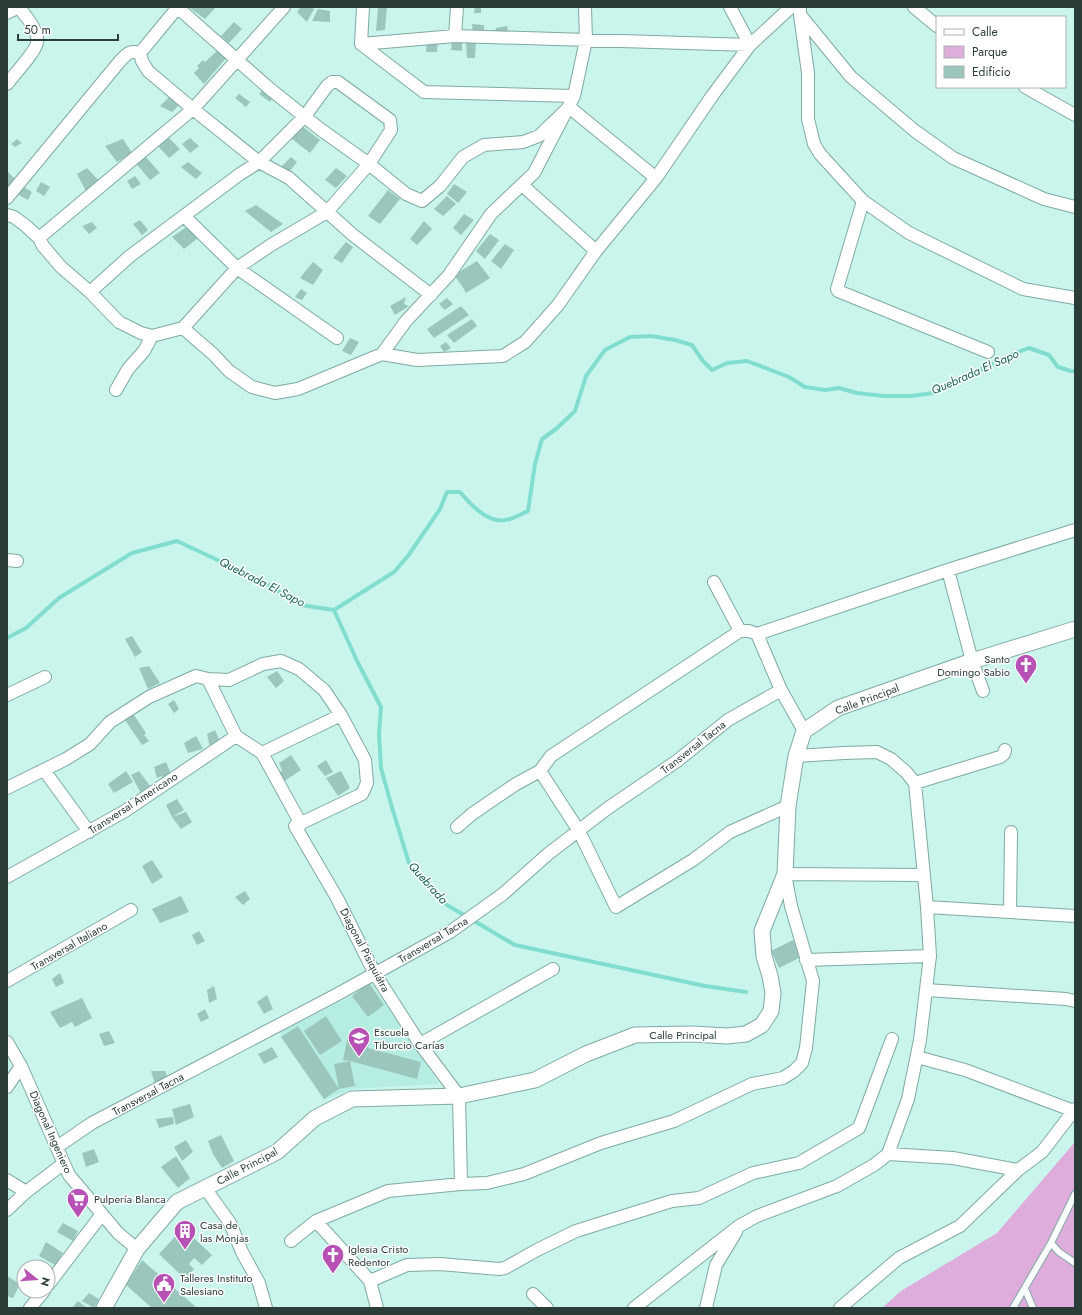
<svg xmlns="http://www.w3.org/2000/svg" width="1082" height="1315" font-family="Jost,sans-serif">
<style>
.built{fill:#b6ede2}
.green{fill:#deaddb}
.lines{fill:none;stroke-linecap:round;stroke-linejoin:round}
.stream{stroke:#81decf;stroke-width:4}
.building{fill:#9ac6be}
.service-casing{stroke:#7faaa2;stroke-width:8}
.minor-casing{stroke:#7faaa2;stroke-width:14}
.tertiary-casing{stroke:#7faaa2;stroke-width:17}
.service{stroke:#fff;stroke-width:6}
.minor{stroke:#fff;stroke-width:12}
.tertiary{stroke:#fff;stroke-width:15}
.labels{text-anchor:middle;stroke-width:3;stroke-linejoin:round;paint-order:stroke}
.poi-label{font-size:11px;fill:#2b3d39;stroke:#fff;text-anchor:start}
.street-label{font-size:11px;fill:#2b3d39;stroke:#fff}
.water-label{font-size:12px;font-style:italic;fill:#166359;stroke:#fff}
</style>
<rect width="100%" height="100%" fill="#c9f5ed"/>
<path class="built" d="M 369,983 L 372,984 L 439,1084 L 351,1089 L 324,1100 L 279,1032 L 352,996 Z"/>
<path class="green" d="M 1075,1142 L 1075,1308 L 882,1308 L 901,1291 L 997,1233 Z"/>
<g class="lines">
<path class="stream" d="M 334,610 L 357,661 L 381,707 L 379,734 L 381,768 L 393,811 L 409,863 L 447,905 L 515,945 L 705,986 L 746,992
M 7,638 L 26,628 L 59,598 L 132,553 L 177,541 L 260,580 L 301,605 L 334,610 L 394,572 L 408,556 L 440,509 L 447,492 L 460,492 C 472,506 490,526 510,519 C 516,517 522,514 528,511 L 535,464 L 542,439 L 556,429 L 575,411 L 586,376 L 605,350 L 630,337 L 651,336 L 675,340 L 692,345 L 703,361 L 712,370 L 727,363 L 747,361 L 789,377 L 805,387 L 825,390 L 839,388 L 857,393 L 884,396 L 911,396 L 933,393 L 1013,354 L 1029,348 L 1049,355 L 1058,367 L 1071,371 L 1075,371"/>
</g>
<path class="building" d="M 192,7 L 216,7 L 205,19 L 190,8 Z
M 301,7 L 311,7 L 314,9 L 307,22 L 297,12 Z
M 378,7 L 387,7 L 385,30 L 376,31 Z
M 475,7 L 481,7 L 481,13 L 474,13 Z
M 318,9 L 330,11 L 330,22 L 312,21 Z
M 234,22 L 242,29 L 229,43 L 221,36 Z
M 472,24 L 484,25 L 484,32 L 473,34 Z
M 507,26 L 508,31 L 495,32 L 496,28 Z
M 427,40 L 438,40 L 437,52 L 426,52 Z
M 462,40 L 462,51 L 451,50 L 452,41 Z
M 476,41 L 475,58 L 467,58 L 466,42 Z
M 218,50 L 227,57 L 204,84 L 194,73 L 199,68 L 197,66 L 203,60 L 205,62 Z
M 264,89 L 273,97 L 270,102 L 259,94 Z
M 172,94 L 182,102 L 172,112 L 160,106 Z
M 239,94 L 250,102 L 246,107 L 235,98 Z
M 302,126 L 320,140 L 310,153 L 292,139 Z
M 166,135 L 180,149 L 169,158 L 157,145 Z
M 190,138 L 199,146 L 190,153 L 182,144 Z
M 17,139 L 22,143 L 15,147 L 11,144 Z
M 123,139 L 132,153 L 117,162 L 105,146 Z
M 145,156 L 160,173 L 150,180 L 134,161 Z
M 291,157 L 297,162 L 288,173 L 281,167 Z
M 188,162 L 202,173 L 196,179 L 181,167 Z
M 87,168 L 102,184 L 87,193 L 77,174 Z
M 336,168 L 347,176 L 336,188 L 325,180 Z
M 7,171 L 15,179 L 7,188 Z
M 135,176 L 141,184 L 132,189 L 127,181 Z
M 41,182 L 50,187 L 44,196 L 36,191 Z
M 454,184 L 467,192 L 458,203 L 447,194 Z
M 20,185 L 32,192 L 28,200 L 15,193 Z
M 388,190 L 400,199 L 380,224 L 368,216 Z
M 447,196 L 456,204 L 443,216 L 434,209 Z
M 256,205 L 283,224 L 271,232 L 245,211 Z
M 464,214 L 474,220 L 461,235 L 453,228 Z
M 140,220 L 148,230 L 142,235 L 133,224 Z
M 424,221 L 432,229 L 417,245 L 410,239 Z
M 92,222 L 97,228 L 89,234 L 82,226 Z
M 189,225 L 198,238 L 184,249 L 172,237 Z
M 490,234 L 499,240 L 485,259 L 476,251 Z
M 346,242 L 353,247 L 342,263 L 333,258 Z
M 505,244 L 514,250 L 501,269 L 491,261 Z
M 477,261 L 490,278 L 466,293 L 462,286 L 454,275 Z
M 313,262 L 323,270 L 313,285 L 300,278 Z
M 301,289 L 307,293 L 302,300 L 295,297 Z
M 406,297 L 404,304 L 409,306 L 395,315 L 390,306 Z
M 447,298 L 453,304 L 445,310 L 439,304 Z
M 461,306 L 469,315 L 434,338 L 427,329 Z
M 472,319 L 477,326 L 454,343 L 447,335 Z
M 350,338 L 359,342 L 351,355 L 342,351 Z
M 446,342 L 451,348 L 444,352 L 440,346 Z
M 132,636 L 142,652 L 135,657 L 125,639 Z
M 149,666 L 160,683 L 148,689 L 139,668 Z
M 277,671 L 284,681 L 276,688 L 267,677 Z
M 174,700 L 179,709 L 174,713 L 168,704 Z
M 134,715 L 146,733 L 144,735 L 149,741 L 142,745 L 125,720 Z
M 215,730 L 221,744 L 210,748 L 207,734 Z
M 196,736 L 203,749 L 188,753 L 184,743 Z
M 291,755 L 301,770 L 283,782 L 279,774 L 282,770 L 279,763 Z
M 326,760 L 333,772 L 325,776 L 317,766 Z
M 166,762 L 172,776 L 163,782 L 162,776 L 157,778 L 154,767 Z
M 126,771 L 133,782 L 114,793 L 108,784 Z
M 139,771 L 153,790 L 143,797 L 131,775 Z
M 341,771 L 350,788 L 338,796 L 326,778 Z
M 177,799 L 184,810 L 172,817 L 166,805 Z
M 186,812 L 192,822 L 181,829 L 172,817 Z
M 152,860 L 163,877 L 152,884 L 142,866 Z
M 245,891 L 250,899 L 243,905 L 235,897 Z
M 181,896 L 189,912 L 160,923 L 152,909 Z
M 199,931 L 205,941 L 197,945 L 192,935 Z
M 793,940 L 801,957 L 779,968 L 771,951 Z
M 60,973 L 64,983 L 56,987 L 52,979 Z
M 369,983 L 384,1005 L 368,1017 L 352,996 Z
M 214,986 L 217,999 L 209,1003 L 207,990 Z
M 267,995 L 273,1009 L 264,1014 L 257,1002 Z
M 82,998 L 92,1018 L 75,1027 L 72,1022 L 60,1028 L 50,1012 Z
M 205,1009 L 209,1018 L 201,1022 L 197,1014 Z
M 326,1016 L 342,1041 L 320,1055 L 304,1031 Z
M 298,1026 L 339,1089 L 334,1064 L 350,1061 L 343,1060 L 348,1035 L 370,1040 L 368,1048 L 421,1062 L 417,1079 L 350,1061 L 355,1086 L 339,1089 L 324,1099 L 281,1037 Z
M 109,1031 L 115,1043 L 104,1046 L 99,1034 Z
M 272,1047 L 278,1057 L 264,1064 L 258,1054 Z
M 151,1071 L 165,1071 L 168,1079 L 155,1084 Z
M 190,1104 L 194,1117 L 176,1125 L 172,1109 Z
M 173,1117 L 174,1124 L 159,1128 L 156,1119 Z
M 221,1135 L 234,1161 L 222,1168 L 213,1154 L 208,1141 Z
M 186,1140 L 193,1152 L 182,1161 L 174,1147 Z
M 94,1149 L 99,1162 L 86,1167 L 82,1153 Z
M 176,1156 L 190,1178 L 178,1188 L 161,1167 Z
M 63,1223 L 78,1231 L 73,1241 L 57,1232 Z
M 183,1228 L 212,1255 L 202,1265 L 194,1258 L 189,1264 L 194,1269 L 185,1279 L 159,1254 Z
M 46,1242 L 63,1253 L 55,1265 L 39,1256 Z
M 142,1260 L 197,1308 L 152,1308 L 126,1285 Z
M 7,1276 L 20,1284 L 13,1298 L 7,1296 Z
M 89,1293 L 99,1299 L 94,1308 L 82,1301 Z
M 78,1301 L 87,1308 L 72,1308 Z"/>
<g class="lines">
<g class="service-casing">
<path id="service" d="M 1051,1243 L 1059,1252 L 1075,1263
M 1025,1289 L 1033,1308
M 1013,1308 L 1051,1243 L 1075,1194"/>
</g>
<g class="minor-casing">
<path id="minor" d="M 177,7 L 270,89 L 320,129 L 369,164 L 406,194 L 422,201 L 440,186 L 463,157 L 484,145 L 523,142 L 539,136 L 569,107
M 800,7 L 800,15 L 808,73 L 808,119 L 814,144 L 820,154 L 863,201 L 909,233 L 1023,289 L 1075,298
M 914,7 L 937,26
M 7,13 L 17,8 L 20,9 C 26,16 39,32 37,42 C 37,50 13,76 7,84
M 801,16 L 851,77 L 915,131 L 953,158 L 1044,199 L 1075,207
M 455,36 L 457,7
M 361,44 L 455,36 L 750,45 L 730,7
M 361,44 L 424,92 L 574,96
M 361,44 L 363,7
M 140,53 L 142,61 L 148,71 L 193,109 L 259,162 L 289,178 L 353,235 L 431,295
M 1025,87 L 1075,115
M 569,107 L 656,178
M 522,185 L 596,251
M 7,198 L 120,61 C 127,54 129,50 140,53 L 178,7
M 863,201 L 837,289 L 838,291 L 988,352
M 7,215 L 14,217 L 26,226 L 39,238 L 43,246 L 61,267 L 90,292 L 119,322 L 141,333 L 152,336 L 183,328 L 237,268 L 271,245 L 327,212 L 369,164 L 391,130 L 390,120 L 338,82 L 332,82 L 327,86 L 305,116 L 259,162 L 240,174 L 130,256 L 90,292
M 184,216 L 237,268 L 337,338
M 39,238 L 193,109 L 284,7
M 183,328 L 213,354 L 229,371 L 252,387 L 275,393 L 298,389 L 382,354 L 417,360 L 503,356 L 525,342 L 558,305 L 596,251 L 656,178 L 712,96 L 750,45 L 791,7
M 382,354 L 406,321 L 449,275 L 491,214 L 534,173 L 574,96 L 586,40 L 585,7
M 116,390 L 128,369 L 144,351 L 152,336
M 7,560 L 17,561
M 948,570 L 972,661 L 983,691
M 714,582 L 740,631 L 749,631 L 757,634 L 781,690 L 804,731
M 757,634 L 948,570 L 1075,530
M 208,679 L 236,736 L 262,753 L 301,824
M 7,695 L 45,677
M 262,753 L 341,715
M 44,770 L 89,832
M 540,771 L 579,831 L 616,907 L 693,860 L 730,832 L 788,806
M 915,783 L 1000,757 L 1004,754 L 1005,750
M 7,788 L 66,759 L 90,744 L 110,722 L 149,697 L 196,676 L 208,679 L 229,680 L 263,664 L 281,661 L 299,669 L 324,690 L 341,715 L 365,760 L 367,783 L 362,794 L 295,826 L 337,898 L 375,974 L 420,1044 L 459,1096 L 461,1184
M 457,827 L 472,814 L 516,784 L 540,771 L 551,756 L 740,631
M 7,877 L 125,811 L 236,736
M 927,907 L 1075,916
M 1010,912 L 1011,832
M 806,960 L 930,956
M 7,981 L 131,910
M 926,990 L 1066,999 L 1075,1001
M 7,1042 L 21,1066 L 69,1175 L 118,1233 L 137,1249
M 420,1044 L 553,969
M 917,1057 L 965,1070 L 1074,1111
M 7,1087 L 21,1066
M 57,1147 L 92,1123 L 336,995 L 450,932 L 503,894 L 548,854 L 608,808 L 677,761 L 728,720 L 781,690
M 888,1154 L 953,1158 L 1018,1170
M 7,1180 L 26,1192
M 205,1188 L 230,1223 L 242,1252 L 259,1283 L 266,1308
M 7,1210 L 26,1192 L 63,1164
M 316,1221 L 370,1281 L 377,1308
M 291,1241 L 316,1221 L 388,1191 L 461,1184 L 487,1183 L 524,1174 L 601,1143 L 674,1121 L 752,1084 L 783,1078 L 794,1071 L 802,1063 L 806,1048 L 813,981 L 791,906 L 785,874 L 924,875
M 370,1281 L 407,1265 L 440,1264 L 499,1269 L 505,1268 L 537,1250 L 576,1231 L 672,1201 L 699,1198 L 753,1173 L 799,1163 L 859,1128 L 892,1039
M 48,1285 L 102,1214
M 533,1294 L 547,1308
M 30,1308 L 44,1291
M 634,1308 L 739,1226 L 757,1216 L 837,1186 L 874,1165 L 888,1154 L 908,1099 L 920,1040 L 930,956 L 927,907 L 915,783 L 906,772 L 891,759 L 877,752 L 844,753 L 796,756
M 706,1308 L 716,1265 L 736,1232
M 840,1308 L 899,1258 L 960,1226 L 1018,1170 L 1042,1152 L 1075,1109"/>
</g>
<g class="tertiary-casing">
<path id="tertiary" d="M 104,1308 L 137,1249 L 177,1202 L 277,1152 L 315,1118 L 352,1099 L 459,1096 L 535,1080 L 586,1054 L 635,1035 L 692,1034 L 727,1036 L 746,1034 L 762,1025 L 771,1011 L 773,993 L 770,976 L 764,956 L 762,931 L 785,874 L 788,806 L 796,756 L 804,731 L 838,708 L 972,661 L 1075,629"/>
</g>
<use href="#service" class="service"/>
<use href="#minor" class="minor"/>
<use href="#tertiary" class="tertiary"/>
</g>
<defs>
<g id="church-pin" transform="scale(1.15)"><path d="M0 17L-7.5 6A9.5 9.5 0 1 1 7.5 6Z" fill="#b751b5" stroke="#fff"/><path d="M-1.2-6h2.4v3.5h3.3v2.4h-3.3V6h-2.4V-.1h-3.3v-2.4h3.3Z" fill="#fff"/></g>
<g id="school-pin" transform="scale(1.15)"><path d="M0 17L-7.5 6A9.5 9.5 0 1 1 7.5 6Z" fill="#b751b5" stroke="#fff"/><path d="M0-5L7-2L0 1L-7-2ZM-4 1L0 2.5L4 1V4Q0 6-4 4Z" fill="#fff"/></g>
<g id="supermarket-pin" transform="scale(1.15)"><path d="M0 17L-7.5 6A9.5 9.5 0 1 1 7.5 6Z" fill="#b751b5" stroke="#fff"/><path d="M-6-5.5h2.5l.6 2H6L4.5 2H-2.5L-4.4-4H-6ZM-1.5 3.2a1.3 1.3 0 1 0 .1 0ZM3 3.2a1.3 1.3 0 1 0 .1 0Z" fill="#fff"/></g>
<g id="building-pin" transform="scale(1.15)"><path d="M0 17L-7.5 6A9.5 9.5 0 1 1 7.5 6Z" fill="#b751b5" stroke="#fff"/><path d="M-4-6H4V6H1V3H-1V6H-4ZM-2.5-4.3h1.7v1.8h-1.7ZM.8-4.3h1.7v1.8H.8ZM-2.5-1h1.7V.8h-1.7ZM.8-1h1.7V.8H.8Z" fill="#fff"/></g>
<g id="civic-pin" transform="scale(1.15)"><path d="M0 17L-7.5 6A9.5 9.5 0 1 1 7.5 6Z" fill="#b751b5" stroke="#fff"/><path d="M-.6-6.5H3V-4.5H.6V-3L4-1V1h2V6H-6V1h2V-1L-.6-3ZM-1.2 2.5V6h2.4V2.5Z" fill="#fff"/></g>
</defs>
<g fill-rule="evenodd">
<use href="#church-pin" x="1026" y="665"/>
<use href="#school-pin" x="359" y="1038"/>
<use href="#supermarket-pin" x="78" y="1199"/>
<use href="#building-pin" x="185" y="1231"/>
<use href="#church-pin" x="333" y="1255"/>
<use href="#civic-pin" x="164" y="1284"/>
</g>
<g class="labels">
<g class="poi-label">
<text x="1010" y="663" text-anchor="end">Santo<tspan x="1010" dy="13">Domingo Sabio</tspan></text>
<text x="374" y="1036">Escuela<tspan x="374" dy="13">Tiburcio Carías</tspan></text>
<text x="94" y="1203">Pulpería Blanca</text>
<text x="200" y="1229">Casa de<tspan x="200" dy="13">las Monjas</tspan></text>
<text x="348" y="1253">Iglesia Cristo<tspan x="348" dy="13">Redentor</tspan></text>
<text x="180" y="1282">Talleres Instituto<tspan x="180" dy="13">Salesiano</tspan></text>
</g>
<g class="street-label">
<text transform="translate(867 699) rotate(-21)" y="4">Calle Principal</text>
<text transform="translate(693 747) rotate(-38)" y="4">Transversal Tacna</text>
<text transform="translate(133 803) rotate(-33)" y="4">Transversal Americano</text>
<text transform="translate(433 940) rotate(-31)" y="4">Transversal Tacna</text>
<text transform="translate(69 946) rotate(-30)" y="4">Transversal Italiano</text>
<text transform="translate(365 950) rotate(62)" y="4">Diagonal Pisiquiátra</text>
<text x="683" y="1039">Calle Principal</text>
<text transform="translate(148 1094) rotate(-28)" y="4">Transversal Tacna</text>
<text transform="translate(51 1132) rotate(66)" y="4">Diagonal Ingeniero</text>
<text transform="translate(247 1166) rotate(-28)" y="4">Calle Principal</text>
</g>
<g class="water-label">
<text transform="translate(975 372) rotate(-24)" y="4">Quebrada El Sapo</text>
<text transform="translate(262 582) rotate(27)" y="4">Quebrada El Sapo</text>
<text transform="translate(428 883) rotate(48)" y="4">Quebrada</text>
</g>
</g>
<rect width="1082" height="1315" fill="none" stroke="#2b3d39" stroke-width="16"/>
<rect x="936" y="16" width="130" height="72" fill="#ffffff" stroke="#aab1b0"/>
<rect x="944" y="29" width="20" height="6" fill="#ffffff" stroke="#aab1b0"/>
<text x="972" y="36" font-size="12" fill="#2b3d39">Calle</text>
<rect x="944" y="46" width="20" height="12" fill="#deaddb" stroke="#aab1b0"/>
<text x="972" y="56" font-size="12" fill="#2b3d39">Parque</text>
<rect x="944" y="66" width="20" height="12" fill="#9ac6be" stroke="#aab1b0"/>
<text x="972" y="76" font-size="12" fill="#2b3d39">Edificio</text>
<g transform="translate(36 1279) rotate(107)"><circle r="19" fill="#ffffff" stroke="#aab1b0"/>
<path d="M0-3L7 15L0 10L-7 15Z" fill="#b751b5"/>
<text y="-6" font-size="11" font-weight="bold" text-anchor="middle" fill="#2b3d39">N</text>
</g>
<path d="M18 34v6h100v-6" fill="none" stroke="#2b3d39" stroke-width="2"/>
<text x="24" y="34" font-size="12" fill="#2b3d39" stroke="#ffffff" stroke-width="3" paint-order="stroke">50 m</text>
</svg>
